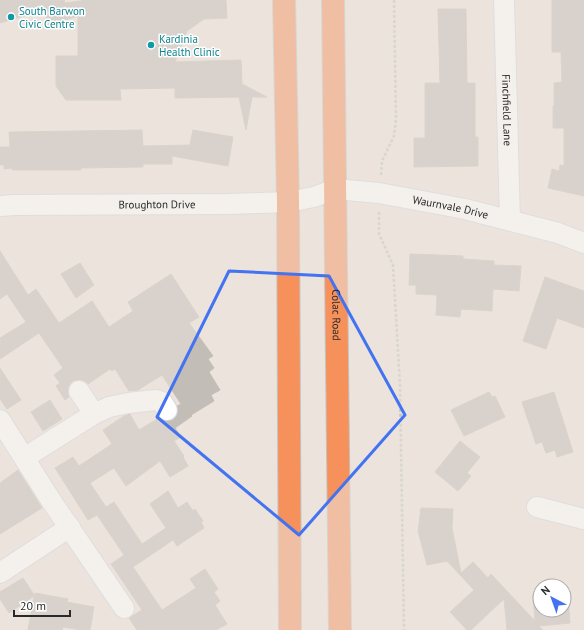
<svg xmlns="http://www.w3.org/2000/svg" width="584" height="630" font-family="'PT Sans',sans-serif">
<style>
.building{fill:#c3bdb8;stroke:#c6bfb6}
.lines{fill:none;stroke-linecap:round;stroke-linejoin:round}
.minor-casing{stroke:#d1d6e2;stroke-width:22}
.highway-casing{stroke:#c3c3c3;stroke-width:24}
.path{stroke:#c3c3c3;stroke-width:2.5;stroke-dasharray:3 2;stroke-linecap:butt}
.minor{stroke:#fff;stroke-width:20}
.highway{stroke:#f6915c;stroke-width:22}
.marked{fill:none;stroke:#4373f0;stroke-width:3;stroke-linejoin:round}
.culture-dot{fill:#0f9aa8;stroke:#fff;stroke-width:1.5}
.labels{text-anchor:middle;stroke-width:3;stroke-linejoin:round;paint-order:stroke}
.culture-label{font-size:11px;fill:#0d838f;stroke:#fff;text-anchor:start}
.street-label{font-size:11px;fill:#292929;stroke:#fff}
</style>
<rect width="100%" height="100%" fill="#ebe3dc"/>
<path class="building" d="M 0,0 L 64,0 L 65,3 L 87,0 L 226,0 L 227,18 L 204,19 L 187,31 L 175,62 L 241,60 L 242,84 L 267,97 L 252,97 L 246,130 L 239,97 L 175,98 L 175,88 L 120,89 L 121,100 L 66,100 L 56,86 L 56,56 L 78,56 L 78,16 L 49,25 L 44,10 L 0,23 Z
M 552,0 L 584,0 L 584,196 L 548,188 L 552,169 L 559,171 L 560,165 L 564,166 L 564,128 L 553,128 L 553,106 L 554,106 L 554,83 L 562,82 L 561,52 L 552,52 Z
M 438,9 L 466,9 L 467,83 L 475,83 L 475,137 L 478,137 L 478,166 L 414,167 L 414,138 L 425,138 L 425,83 L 440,83 Z
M 142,130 L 143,146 L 190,145 L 193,130 L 233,137 L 228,166 L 172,156 L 172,164 L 143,164 L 143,167 L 81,168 L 81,170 L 12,170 L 12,168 L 4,169 L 4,165 L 0,165 L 0,147 L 10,147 L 9,132 Z
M 0,251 L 28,295 L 36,289 L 59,323 L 92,301 L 109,327 L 133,311 L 128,302 L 171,274 L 199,317 L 189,323 L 213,356 L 208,359 L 214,368 L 209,372 L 220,390 L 211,395 L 214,401 L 191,415 L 192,416 L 175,428 L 181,437 L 174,441 L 184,456 L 183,457 L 188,466 L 170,477 L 160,461 L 126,486 L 114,468 L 90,483 L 106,507 L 114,502 L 142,544 L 166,528 L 150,504 L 168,491 L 178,508 L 187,502 L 193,511 L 195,509 L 203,521 L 201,522 L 204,528 L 177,546 L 173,540 L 133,567 L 162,610 L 196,588 L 190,579 L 205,569 L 218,589 L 214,592 L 220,601 L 215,605 L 227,624 L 216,630 L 137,630 L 129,618 L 142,610 L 111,564 L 124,555 L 97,515 L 88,520 L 55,468 L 73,457 L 79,466 L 112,444 L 103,430 L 124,416 L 130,414 L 139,430 L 159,418 L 162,420 L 167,421 L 173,420 L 177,415 L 178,410 L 177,406 L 181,404 L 162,375 L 138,390 L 129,391 L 115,369 L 112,371 L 110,369 L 88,384 L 84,381 L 79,380 L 73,381 L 69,386 L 68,392 L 69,397 L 65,400 L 56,386 L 60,383 L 54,375 L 63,368 L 39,333 L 0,359 L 0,338 L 26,322 L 7,294 L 0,299 Z
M 410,254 L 463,256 L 463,259 L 494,261 L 494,265 L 521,266 L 519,291 L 493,289 L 492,311 L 461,309 L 460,317 L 436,315 L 437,295 L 416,294 L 416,285 L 409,285 Z
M 80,263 L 94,285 L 76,298 L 61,274 Z
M 545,277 L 584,291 L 584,328 L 557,318 L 546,349 L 523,341 Z
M 0,368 L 21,400 L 7,409 L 0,399 Z
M 489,392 L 492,397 L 495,396 L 505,417 L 464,436 L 451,410 Z
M 554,392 L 573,452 L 557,457 L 555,450 L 546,453 L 542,442 L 536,444 L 522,402 Z
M 50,400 L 62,419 L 43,431 L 31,412 Z
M 460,441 L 480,457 L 467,473 L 471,476 L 458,491 L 435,472 Z
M 18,470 L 42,508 L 0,534 L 0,483 Z
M 421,508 L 453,509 L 452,528 L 461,573 L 473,562 L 488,578 L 491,574 L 535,621 L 533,595 L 540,594 L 540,610 L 564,610 L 564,592 L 568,592 L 570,623 L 539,626 L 543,630 L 507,630 L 504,599 L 471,630 L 467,630 L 450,612 L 474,590 L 447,561 L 427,565 L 418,531 Z
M 23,578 L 35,596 L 35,593 L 68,599 L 67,602 L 94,607 L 90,630 L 81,630 L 63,627 L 62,630 L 28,630 L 34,596 L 9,613 L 0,599 L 0,592 Z"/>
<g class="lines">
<g class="minor-casing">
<g id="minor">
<path id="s1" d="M 504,0 L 510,220"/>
<path id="s2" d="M 0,206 L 14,205 L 228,204 L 288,202 L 314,197 L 335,189 L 379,193 L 465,209 L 558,233 L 584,243"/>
<path d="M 79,391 L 94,414"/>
<path d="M 0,420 L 52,502 L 124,608"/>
<path d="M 24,458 L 94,414 L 109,407 L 128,403 L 156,400 L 162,402 L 167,410"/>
<path d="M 537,507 L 584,519"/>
<path d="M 0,573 L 70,527"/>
</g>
</g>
<g class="highway-casing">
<g id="highway">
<path d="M 284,0 L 288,202 L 290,630"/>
<path id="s3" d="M 333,0 L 340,630"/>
</g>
</g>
<path class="path" d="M 381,175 L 382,161 L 394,136 L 396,119 L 394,0
M 379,212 L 379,234 L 393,265 L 400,386 L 404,630"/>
<use href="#minor" class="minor"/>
<use href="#highway" class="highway"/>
</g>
<path d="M0 0H584V630H0ZM 229,271 L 329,276 L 405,415 L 299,535 L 157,417 Z" fill="#ebe3dc" fill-opacity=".55" fill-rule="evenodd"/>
<path class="marked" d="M 229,271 L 329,276 L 405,415 L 299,535 L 157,417 Z"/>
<g class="culture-dot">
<circle cx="11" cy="17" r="4"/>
<circle cx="151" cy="45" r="4"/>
</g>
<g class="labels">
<g class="culture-label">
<text x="19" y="15">South Barwon<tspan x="19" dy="13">Civic Centre</tspan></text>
<text x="159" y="43">Kardinia<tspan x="159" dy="13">Health Clinic</tspan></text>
</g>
<g class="street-label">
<text dy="4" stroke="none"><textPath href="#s1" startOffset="110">Finchfield Lane</textPath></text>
<text dy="4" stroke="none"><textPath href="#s2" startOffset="157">Broughton Drive</textPath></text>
<text dy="4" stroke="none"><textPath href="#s2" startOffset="454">Waurnvale Drive</textPath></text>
<text dy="4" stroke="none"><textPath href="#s3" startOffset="315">Colac Road</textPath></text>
</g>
</g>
<g transform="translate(552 598) rotate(319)"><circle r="19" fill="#ffffff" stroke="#a9a9a9"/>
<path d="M0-3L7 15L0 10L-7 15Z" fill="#4373f0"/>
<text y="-6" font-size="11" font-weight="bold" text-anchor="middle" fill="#292929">N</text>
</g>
<path d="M14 610v6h56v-6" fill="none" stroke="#292929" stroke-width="2"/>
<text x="20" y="610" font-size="12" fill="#292929" stroke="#ffffff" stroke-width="3" paint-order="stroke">20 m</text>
</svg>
